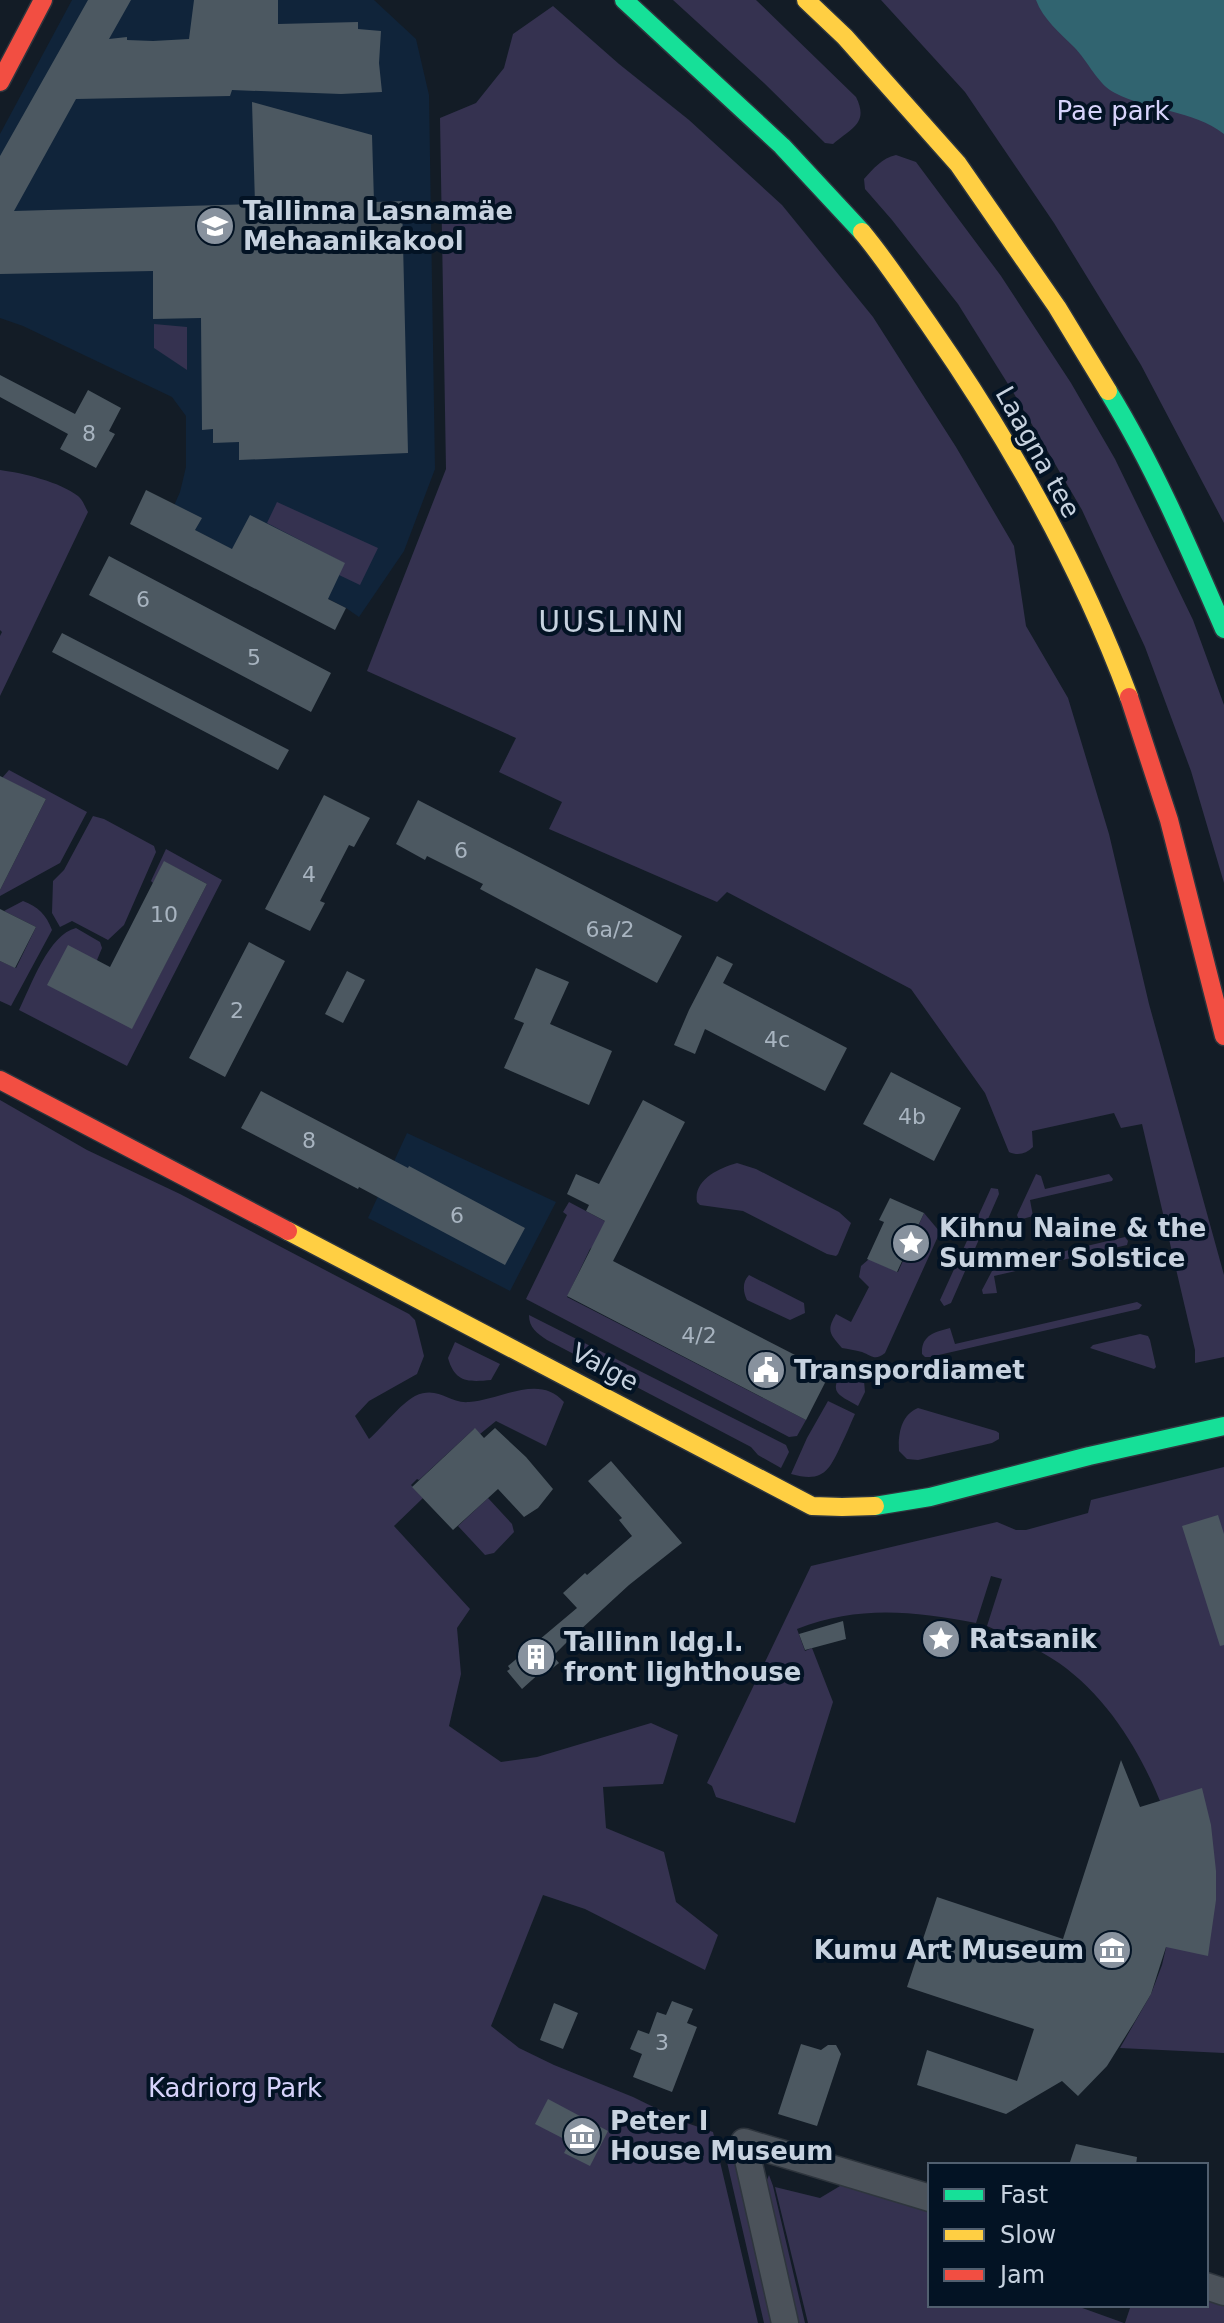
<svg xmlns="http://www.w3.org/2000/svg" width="1224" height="2323" font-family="'DejaVu Sans',sans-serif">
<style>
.built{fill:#10243a}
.green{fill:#353250}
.water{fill:#316470}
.building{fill:#4c5861}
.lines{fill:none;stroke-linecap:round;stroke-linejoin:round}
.street-casing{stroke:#2e353d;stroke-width:29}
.fast-casing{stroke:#2e353d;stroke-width:21}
.slow-casing{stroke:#2e353d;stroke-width:21}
.jam-casing{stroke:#2e353d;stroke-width:21}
.street{stroke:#4b525a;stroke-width:26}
.fast{stroke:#16e098;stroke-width:18}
.slow{stroke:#ffcf43;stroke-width:18}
.jam{stroke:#f24e42;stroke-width:18}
.labels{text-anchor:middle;stroke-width:8;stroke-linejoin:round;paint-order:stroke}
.number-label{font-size:22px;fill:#a8b4c0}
.park-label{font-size:26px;fill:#d7d3fb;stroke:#031324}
.poi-label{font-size:26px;font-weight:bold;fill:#c7d2df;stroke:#031324;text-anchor:start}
.street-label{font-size:26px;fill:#c7d2df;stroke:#031324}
.quarter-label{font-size:30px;letter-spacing:2px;fill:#c7d2df;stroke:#031324}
</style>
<rect width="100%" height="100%" fill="#131c26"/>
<path class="built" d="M 72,0 L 374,0 L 416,39 L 429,95 L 435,469 L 404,551 L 359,617 L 346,608 L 169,517 L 180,492 L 186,467 L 186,416 L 172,397 L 23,326 L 0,318 L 0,134 Z
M 407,1133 L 556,1202 L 510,1291 L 368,1218 Z"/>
<path class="green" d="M 673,0 L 756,0 L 856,97 C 869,123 852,128 833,144 L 825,143 L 764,83 Z
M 881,0 L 1224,0 L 1224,523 L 1141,365 L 1054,223 L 965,92 Z
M 553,6 L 619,64 L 689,120 L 782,205 L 873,317 L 956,447 L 1014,546 L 1026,626 L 1068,698 L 1109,834 L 1149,1004 L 1224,1275 L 1224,1357 L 1195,1363 L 1195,1350 L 1142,1124 L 1121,1128 L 1114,1113 L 1032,1131 L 1033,1147 C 1026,1154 1018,1156 1009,1152 L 985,1093 L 911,989 L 727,892 L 717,902 L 549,829 L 562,802 L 499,772 L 516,738 L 367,671 L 446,469 L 440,118 L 476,103 L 504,68 L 513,34 Z
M 896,155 L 916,162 L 1001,276 L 1071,383 L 1115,459 L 1193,620 L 1224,705 L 1224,883 L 1191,771 L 1145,647 L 1082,510 L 1013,392 L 958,304 L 892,220 L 865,189 L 864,179 C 873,169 882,158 896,155 Z
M 154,324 L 187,327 L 187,370 L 154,348 Z
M 0,470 C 23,473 60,482 78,496 C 83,500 85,507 88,512 L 0,696 L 0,636 L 2,632 L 0,630 Z
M 277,502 L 378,548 L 360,585 L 339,575 L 344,563 L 267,523 Z
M 9,770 L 87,812 L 60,863 L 0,896 L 0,890 L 46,799 L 2,778 Z
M 93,816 L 104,819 L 154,846 L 156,852 L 124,925 L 108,940 L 72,921 L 60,927 L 52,913 L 53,881 L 64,870 Z
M 166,849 L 222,880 L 127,1066 L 19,1010 C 31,986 49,934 76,928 L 100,942 L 102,948 L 97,960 L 132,1028 L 207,884 L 165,862 L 153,883 L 151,881 Z
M 23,901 C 38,907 46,914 52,930 L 11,1006 L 0,1001 L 0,961 L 16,968 L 36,927 L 4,911 Z
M 0,1100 L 87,1150 L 180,1194 L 409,1314 L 415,1320 L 424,1356 L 417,1374 L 369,1401 L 355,1416 L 369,1439 C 383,1427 400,1404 415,1396 C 439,1385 448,1404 469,1402 C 501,1400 539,1373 564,1402 L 546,1446 L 496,1421 L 480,1434 L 474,1429 L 419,1480 L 417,1479 L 411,1485 L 423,1498 L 394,1526 L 470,1609 L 457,1628 L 461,1674 L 449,1726 L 501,1762 L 537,1757 L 651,1723 L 678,1735 L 663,1784 L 603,1787 L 606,1828 L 664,1852 L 676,1902 L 718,1935 L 705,1970 L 585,1909 L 543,1895 L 491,2026 L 519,2048 L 554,2065 L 633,2097 L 684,2122 L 713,2132 L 758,2323 L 0,2323 Z
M 737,1163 L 756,1169 L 839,1212 L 851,1223 L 838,1254 L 836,1256 L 827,1254 L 743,1211 L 700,1205 L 697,1202 C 693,1180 719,1168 737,1163 Z
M 1036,1174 L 1041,1176 L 1045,1189 L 1109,1174 L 1113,1179 L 1112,1181 L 1030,1200 L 1033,1216 L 1019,1220 L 1017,1215 Z
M 991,1188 L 998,1189 L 999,1194 L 951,1303 L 944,1306 L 940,1300 Z
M 569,1202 L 616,1227 L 590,1249 L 567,1297 L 806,1420 L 797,1436 L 789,1437 L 526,1299 L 567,1215 L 563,1212 Z
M 924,1213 L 940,1232 L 885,1353 C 875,1361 872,1356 862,1352 C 855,1350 848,1349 842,1348 C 830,1334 826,1331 836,1314 L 851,1322 L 869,1287 L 859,1277 L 861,1266 L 869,1259 L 898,1272 Z
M 1125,1237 L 1128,1241 L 1127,1245 L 994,1276 L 997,1293 L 983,1294 L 982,1290 L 1002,1252 L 1007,1254 L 1010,1264 Z
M 749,1275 L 804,1303 L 805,1313 L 790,1320 L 747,1300 C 743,1292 742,1282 749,1275 Z
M 1137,1302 L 1142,1305 L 1139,1309 L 930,1357 L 925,1357 L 922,1354 C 921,1335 935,1332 950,1328 L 955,1344 Z
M 529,1315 L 786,1445 L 789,1452 L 781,1468 L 758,1455 L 751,1447 L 547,1340 C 537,1333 529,1328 529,1315 Z
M 1140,1334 L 1148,1336 L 1150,1340 L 1156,1367 L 1154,1369 L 1090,1348 L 1093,1345 Z
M 455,1342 L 500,1364 L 491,1380 C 469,1382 455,1383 448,1358 Z
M 844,1369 L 864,1381 L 865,1392 L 858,1406 C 837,1394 828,1393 844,1369 Z
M 828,1401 L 855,1414 C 850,1425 846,1435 841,1445 C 829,1471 823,1483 791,1474 L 807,1438 Z
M 918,1408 L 996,1431 L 999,1433 L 999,1439 L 992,1443 L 918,1460 L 907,1459 L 899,1451 C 898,1434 901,1415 918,1408 Z
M 1224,1467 L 1224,2053 L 1120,2048 L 1151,1994 L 1162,1965 L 1169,1935 L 1160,1801 C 1139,1749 1106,1696 1059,1663 C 1037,1648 1011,1637 987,1626 L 1002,1579 L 991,1576 L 976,1623 C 912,1611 859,1605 797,1629 L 805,1651 L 812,1648 L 833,1702 L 795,1823 L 716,1797 L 712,1786 L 707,1783 L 811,1566 L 997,1522 L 1016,1530 L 1026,1530 L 1088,1513 L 1091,1500 Z
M 488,1498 L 512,1524 L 514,1532 L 494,1553 L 485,1555 L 458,1526 Z
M 724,2149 L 734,2160 L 736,2168 L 771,2323 L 764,2323 Z
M 769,2175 L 773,2186 L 805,2323 L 798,2323 L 765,2185 Z
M 845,2183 L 930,2209 L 930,2305 L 1074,2305 L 1124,2323 L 808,2323 L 775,2187 L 820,2198 Z
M 1206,2286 L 1224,2292 L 1224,2323 L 1125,2323 L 1131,2305 L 1206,2305 Z"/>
<path class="water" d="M 1036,0 L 1224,0 L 1224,134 C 1193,110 1150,111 1115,93 C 1098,85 1088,61 1074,47 C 1060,33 1043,19 1036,0 Z"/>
<path class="building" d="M 88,0 L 131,0 L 109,39 L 127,37 L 127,40 L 153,41 L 189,39 L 194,0 L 278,0 L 278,24 L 358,22 L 358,29 L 381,31 L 379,63 L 382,92 L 341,94 L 232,90 L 230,96 L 76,99 L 14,211 L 255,204 L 252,102 L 372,135 L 374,202 L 402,201 L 408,453 L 239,460 L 239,442 L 213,443 L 213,429 L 202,430 L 201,318 L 153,319 L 153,271 L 0,274 L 0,156 Z
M 0,375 L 75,414 L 88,390 L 121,408 L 109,431 L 115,434 L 96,468 L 60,449 L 68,434 L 0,397 Z
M 146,490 L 202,518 L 195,530 L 232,549 L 250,515 L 345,563 L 328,599 L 346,608 L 335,630 L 130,524 Z
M 109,556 L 331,673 L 311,712 L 89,595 Z
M 62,633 L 289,750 L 278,770 L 52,652 Z
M 0,776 L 46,799 L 0,890 Z
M 324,795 L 370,818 L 354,847 L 349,845 L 320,901 L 325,903 L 310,931 L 265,909 Z
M 418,800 L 682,936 L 657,983 L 480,889 L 483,884 L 427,856 L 425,860 L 396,844 Z
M 164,861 L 207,884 L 132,1029 L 47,985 L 68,945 L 110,967 Z
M 0,909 L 36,927 L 15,968 L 0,961 Z
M 249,942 L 285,961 L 225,1077 L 189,1058 Z
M 717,956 L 733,964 L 723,983 L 847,1048 L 825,1091 L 705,1029 L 695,1054 L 674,1045 L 689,1010 Z
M 536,968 L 569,982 L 550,1024 L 612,1051 L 589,1105 L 504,1068 L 524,1023 L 514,1019 Z
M 347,971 L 365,980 L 343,1023 L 325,1014 Z
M 891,1072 L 961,1108 L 934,1161 L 863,1124 Z
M 261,1091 L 408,1168 L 409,1166 L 525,1228 L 505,1265 L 359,1187 L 358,1189 L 241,1128 Z
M 643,1100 L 685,1122 L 613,1261 L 830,1373 L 806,1420 L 567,1296 L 605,1221 L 586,1211 L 589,1205 L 567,1194 L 576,1174 L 599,1184 Z
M 890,1198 L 924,1213 L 897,1272 L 867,1259 L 884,1222 L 879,1220 Z
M 475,1428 L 484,1438 L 495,1428 L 526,1457 L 553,1489 L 538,1508 L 524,1517 L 498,1489 L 453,1530 L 412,1487 Z
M 611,1461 L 682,1543 L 629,1585 L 567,1642 L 553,1656 L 559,1663 L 545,1674 L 542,1671 L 522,1689 L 507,1671 L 510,1669 L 508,1666 L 577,1608 L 563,1593 L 585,1573 L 587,1575 L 632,1536 L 619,1520 L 622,1518 L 588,1481 Z
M 1218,1515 L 1224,1534 L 1224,1645 L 1220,1646 L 1182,1526 Z
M 843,1621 L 846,1639 L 805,1650 L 799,1634 Z
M 1121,1760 L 1140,1807 L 1202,1788 L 1211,1825 L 1216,1871 L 1216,1900 L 1208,1956 L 1166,1947 L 1151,1994 L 1135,2021 L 1107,2066 L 1078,2096 L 1062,2081 L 1006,2114 L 917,2085 L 927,2050 L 1017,2081 L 1034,2029 L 907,1987 L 937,1897 L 1063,1939 Z
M 672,2001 L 693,2009 L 687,2023 L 697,2027 L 672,2092 L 633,2077 L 642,2054 L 630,2049 L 638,2030 L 649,2034 L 657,2012 L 666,2015 Z
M 554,2003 L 578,2013 L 563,2049 L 540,2040 Z
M 801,2044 L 821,2050 L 828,2045 L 836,2045 L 841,2054 L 817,2126 L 778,2114 Z
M 548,2099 L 608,2131 L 590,2166 L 564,2153 L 570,2142 L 535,2124 Z
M 1076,2144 L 1137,2157 L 1136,2165 L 1069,2165 Z"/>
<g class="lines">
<g class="street-casing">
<path id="street" d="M 1206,2286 L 1224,2292
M 785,2323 L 744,2142 L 930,2198"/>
</g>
<g class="fast-casing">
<path id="fast" d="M 624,0 L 782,146 L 862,232
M 1108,391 C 1154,466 1189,548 1224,629
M 875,1506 L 930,1497 L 1089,1456 L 1224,1426"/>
</g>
<g class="slow-casing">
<path id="slow" d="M 806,0 L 845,37 L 958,164 L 1057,307 L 1108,391
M 862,232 C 887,262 908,295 930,326 C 1010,441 1080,565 1129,697
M 288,1231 L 812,1506 L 842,1507 L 875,1506"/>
</g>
<g class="jam-casing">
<path id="jam" d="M 0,82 L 43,0
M 1129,697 L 1169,820 L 1224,1036
M 0,1080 L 288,1231"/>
</g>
<use href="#street" class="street"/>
<use href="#fast" class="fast"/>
<use href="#slow" class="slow"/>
<use href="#jam" class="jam"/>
</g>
<defs>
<g id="university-disc" transform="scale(2)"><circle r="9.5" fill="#88929e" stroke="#031324"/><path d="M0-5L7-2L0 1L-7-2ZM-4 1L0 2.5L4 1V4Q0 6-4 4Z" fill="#fff"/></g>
<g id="sight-disc" transform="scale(2)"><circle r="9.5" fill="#88929e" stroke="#031324"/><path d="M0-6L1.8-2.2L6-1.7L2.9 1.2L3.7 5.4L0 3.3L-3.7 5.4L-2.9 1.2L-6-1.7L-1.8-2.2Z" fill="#fff"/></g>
<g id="civic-disc" transform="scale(2)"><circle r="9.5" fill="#88929e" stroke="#031324"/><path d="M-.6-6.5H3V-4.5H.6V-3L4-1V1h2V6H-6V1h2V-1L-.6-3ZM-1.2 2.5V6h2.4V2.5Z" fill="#fff"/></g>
<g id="building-disc" transform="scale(2)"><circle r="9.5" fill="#88929e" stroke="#031324"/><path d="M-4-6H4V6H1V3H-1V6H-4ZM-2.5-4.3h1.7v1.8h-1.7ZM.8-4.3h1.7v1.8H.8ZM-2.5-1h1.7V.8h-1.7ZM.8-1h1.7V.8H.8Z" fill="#fff"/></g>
<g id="museum-disc" transform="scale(2)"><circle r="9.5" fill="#88929e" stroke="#031324"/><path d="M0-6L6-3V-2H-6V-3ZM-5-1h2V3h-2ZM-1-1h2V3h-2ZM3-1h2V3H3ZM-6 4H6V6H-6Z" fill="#fff"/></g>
</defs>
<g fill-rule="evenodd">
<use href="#university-disc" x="215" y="226"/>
<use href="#sight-disc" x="911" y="1243"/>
<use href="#civic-disc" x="766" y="1370"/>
<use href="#sight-disc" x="941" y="1639"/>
<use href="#building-disc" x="536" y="1657"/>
<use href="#museum-disc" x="1112" y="1950"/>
<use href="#museum-disc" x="582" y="2136"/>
</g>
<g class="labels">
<g class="number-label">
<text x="89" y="441">8</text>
<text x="143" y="607">6</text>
<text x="254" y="665">5</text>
<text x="461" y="858">6</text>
<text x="309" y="882">4</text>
<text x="164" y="922">10</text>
<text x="610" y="937">6a/2</text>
<text x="237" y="1018">2</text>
<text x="777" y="1047">4c</text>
<text x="912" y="1124">4b</text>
<text x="309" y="1148">8</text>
<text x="457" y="1223">6</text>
<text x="699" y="1343">4/2</text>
<text x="662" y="2050">3</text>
</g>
<g class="park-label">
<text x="1113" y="120">Pae park</text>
<text x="235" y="2097">Kadriorg Park</text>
</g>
<g class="poi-label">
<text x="243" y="220">Tallinna Lasnamäe<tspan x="243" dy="30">Mehaanikakool</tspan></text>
<text x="939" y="1237">Kihnu Naine &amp; the<tspan x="939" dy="30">Summer Solstice</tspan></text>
<text x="794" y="1379">Transpordiamet</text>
<text x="969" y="1648">Ratsanik</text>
<text x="564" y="1651">Tallinn ldg.l.<tspan x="564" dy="30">front lighthouse</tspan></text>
<text x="1084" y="1959" text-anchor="end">Kumu Art Museum</text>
<text x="610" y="2130">Peter I<tspan x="610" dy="30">House Museum</tspan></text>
</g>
<g class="street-label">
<text transform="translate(1038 452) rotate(61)" y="9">Laagna tee</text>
<text transform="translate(605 1367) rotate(28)" y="9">Valge</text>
</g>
<g class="quarter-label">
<text x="612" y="632">UUSLINN</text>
</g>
</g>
<rect x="928" y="2163" width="280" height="144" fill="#031324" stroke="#515f6f" stroke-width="2"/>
<rect x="944" y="2189" width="40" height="12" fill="#16e098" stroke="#515f6f" stroke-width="2"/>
<text x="1000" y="2203" font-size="24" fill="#c7d2df">Fast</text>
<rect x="944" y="2229" width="40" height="12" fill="#ffcf43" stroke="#515f6f" stroke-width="2"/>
<text x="1000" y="2243" font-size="24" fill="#c7d2df">Slow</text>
<rect x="944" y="2269" width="40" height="12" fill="#f24e42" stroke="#515f6f" stroke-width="2"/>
<text x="1000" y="2283" font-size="24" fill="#c7d2df">Jam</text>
</svg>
